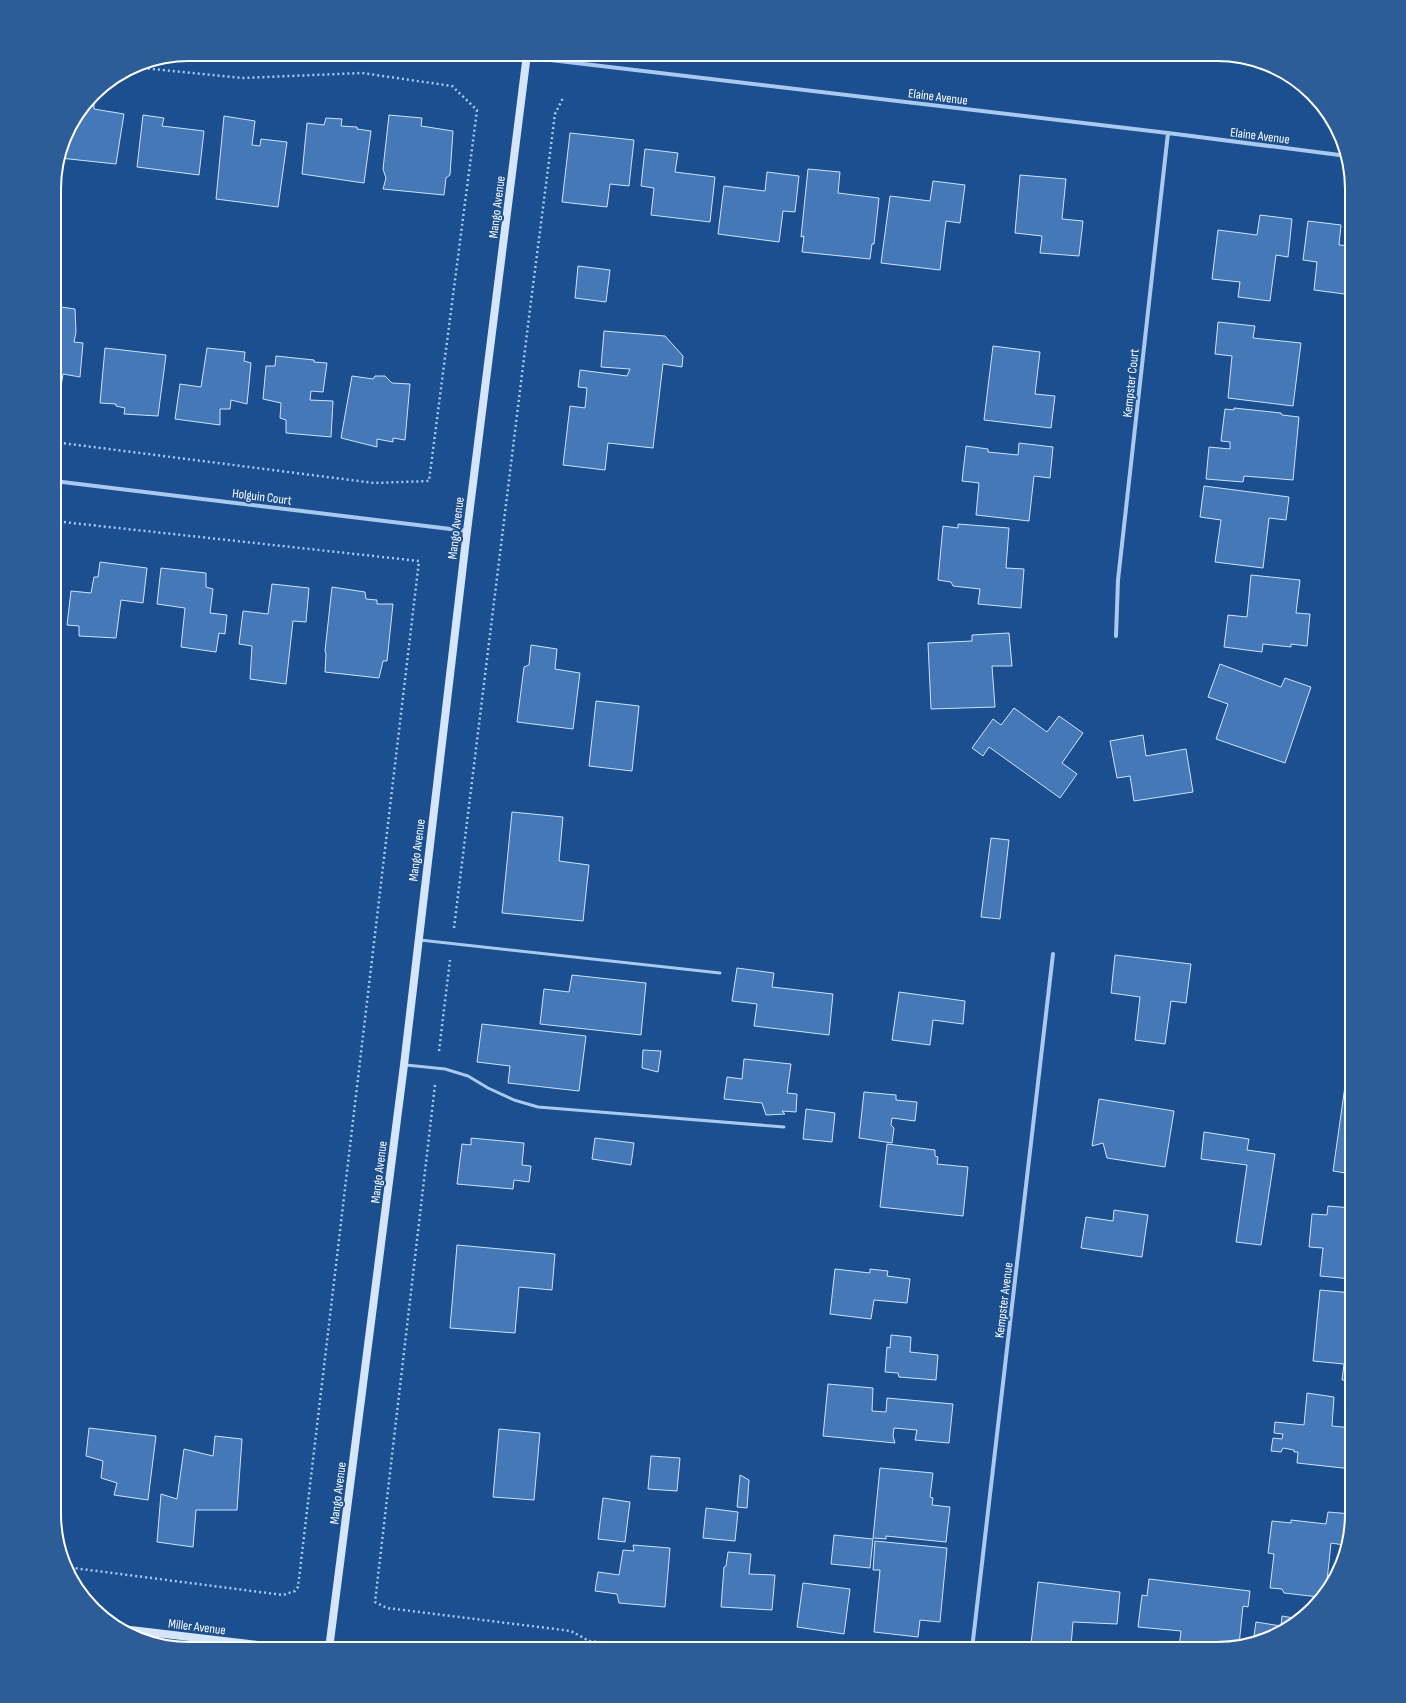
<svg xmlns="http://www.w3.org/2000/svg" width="1406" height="1703" font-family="'Sofia Sans Condensed',sans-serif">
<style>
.building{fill:#4478b7;stroke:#cfe3fa}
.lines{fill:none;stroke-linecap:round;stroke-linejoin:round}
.path{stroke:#a9c9ee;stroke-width:2.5;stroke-dasharray:2 3;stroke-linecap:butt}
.lane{stroke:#a9c9ee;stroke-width:3}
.street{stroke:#a9c9ee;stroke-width:4}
.secondary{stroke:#d6e6fa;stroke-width:8}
.labels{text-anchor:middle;stroke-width:4;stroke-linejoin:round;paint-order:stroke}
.street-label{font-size:13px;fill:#fff;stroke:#1b4f8f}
.rim{fill:none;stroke:#fff;stroke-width:2}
</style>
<rect width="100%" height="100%" fill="#1b4f8f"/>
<path class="building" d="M 89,102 L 94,103 L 94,109 L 124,114 L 116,164 L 60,158 L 68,129 Z
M 143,115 L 164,118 L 162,126 L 204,131 L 199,175 L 137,167 Z
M 389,115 L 422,118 L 421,126 L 453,131 L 450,175 L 446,178 L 444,195 L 383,189 L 386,178 L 383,169 Z
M 224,116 L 255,121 L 252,145 L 260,146 L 261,139 L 287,142 L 278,207 L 216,199 Z
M 326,118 L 342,119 L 341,126 L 357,127 L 357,129 L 371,131 L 364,183 L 302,174 L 307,123 L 324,125 Z
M 570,133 L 634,140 L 629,186 L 610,184 L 607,207 L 562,202 Z
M 645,149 L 678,153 L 675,172 L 715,177 L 710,222 L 651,215 L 654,188 L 641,186 Z
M 808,169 L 840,172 L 838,193 L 879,198 L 874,244 L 872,244 L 870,259 L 802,252 L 804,236 L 801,237 Z
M 767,172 L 799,176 L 795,212 L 783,211 L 779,242 L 718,234 L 724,186 L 765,191 Z
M 1020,175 L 1066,179 L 1062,219 L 1083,221 L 1079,256 L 1040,253 L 1042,236 L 1015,233 Z
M 933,181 L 965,185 L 960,223 L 946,221 L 940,270 L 881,263 L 890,196 L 930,201 Z
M 1260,215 L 1292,219 L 1288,257 L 1276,255 L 1270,301 L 1238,297 L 1240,282 L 1212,279 L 1218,230 L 1257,235 Z
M 1308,221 L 1341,225 L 1339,245 L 1352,246 L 1352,295 L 1314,290 L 1317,262 L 1303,260 Z
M 578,266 L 610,270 L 606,302 L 575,298 Z
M 54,306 L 75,309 L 76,332 L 74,342 L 83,343 L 80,377 L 63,374 L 60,393 L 54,392 Z
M 1218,322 L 1255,326 L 1253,338 L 1301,343 L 1293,406 L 1228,398 L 1232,356 L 1215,354 Z
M 604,331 L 665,336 L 683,356 L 682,367 L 663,364 L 653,448 L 608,443 L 605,470 L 563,465 L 570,406 L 585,408 L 587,388 L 578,387 L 580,370 L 627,376 L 630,369 L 601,367 Z
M 993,346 L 1040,352 L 1035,394 L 1055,396 L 1051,428 L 984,420 Z
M 105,348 L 166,355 L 158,416 L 124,414 L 125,408 L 116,406 L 116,404 L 100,403 Z
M 207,348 L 245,352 L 244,361 L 251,363 L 247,404 L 231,400 L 230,409 L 220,409 L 220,425 L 175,419 L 180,384 L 201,387 Z
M 276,356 L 314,360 L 314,362 L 327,363 L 323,392 L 311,391 L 310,400 L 333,401 L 331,437 L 286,433 L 286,420 L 280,418 L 281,403 L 263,399 L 266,366 L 275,366 Z
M 352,376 L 373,379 L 375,376 L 385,376 L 392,383 L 410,384 L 405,440 L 393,438 L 393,442 L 377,439 L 377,447 L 341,438 Z
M 1234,408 L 1281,413 L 1282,415 L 1299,417 L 1293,480 L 1244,476 L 1243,482 L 1206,479 L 1209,447 L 1230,449 L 1230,442 L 1221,441 L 1225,409 L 1234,410 Z
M 1019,443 L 1053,447 L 1050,478 L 1034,476 L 1029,521 L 976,515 L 979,483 L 962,481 L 966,446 L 988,449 L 988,452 L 1018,455 Z
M 1204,486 L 1289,497 L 1286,520 L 1269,518 L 1263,568 L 1215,562 L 1221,520 L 1200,517 Z
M 958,524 L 1009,528 L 1006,568 L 1024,569 L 1021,608 L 978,604 L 980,589 L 953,586 L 951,582 L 938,580 L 943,526 L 958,528 Z
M 100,562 L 147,568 L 143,603 L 121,600 L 116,638 L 79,636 L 79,626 L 67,625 L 71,591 L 91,593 L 94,577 L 98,577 Z
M 161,568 L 206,573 L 206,587 L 213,589 L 210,613 L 227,615 L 225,634 L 219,633 L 216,652 L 181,647 L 185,608 L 157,604 Z
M 1251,575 L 1300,580 L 1296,613 L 1310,614 L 1307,646 L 1291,644 L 1291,647 L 1263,644 L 1262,652 L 1224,647 L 1228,615 L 1247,617 Z
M 272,584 L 309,588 L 306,622 L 293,621 L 286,684 L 250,679 L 252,646 L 239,644 L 243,611 L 268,614 Z
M 332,587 L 365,592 L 366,599 L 377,600 L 377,604 L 393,604 L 387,661 L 383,661 L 379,678 L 325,672 L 326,654 L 325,651 Z
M 54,589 L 60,590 L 54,631 Z
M 1009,633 L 1012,666 L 992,666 L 995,707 L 931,709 L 928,643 L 972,641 L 972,635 Z
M 531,645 L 557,649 L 555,669 L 580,673 L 573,729 L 517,722 L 524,667 L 529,665 Z
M 1220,664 L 1281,687 L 1285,678 L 1311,687 L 1285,763 L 1216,739 L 1228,704 L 1208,697 Z
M 596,701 L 639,706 L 632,771 L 589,766 Z
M 1014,708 L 1047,732 L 1059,716 L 1083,733 L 1062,763 L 1077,774 L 1060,798 L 989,747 L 983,756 L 972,748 L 993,719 L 1001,725 Z
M 1143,735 L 1146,756 L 1186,749 L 1193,792 L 1134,801 L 1130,776 L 1117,778 L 1110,741 Z
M 512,812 L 563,817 L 559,861 L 589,865 L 583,921 L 502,913 Z
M 991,838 L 1009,840 L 1000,919 L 981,917 Z
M 1115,955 L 1191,964 L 1186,1003 L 1171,1001 L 1165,1044 L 1135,1040 L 1140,997 L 1111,993 Z
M 737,968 L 774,973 L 772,987 L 833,994 L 829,1035 L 754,1026 L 757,1004 L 732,1001 Z
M 572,975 L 646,983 L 641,1035 L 540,1024 L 544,989 L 569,992 Z
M 899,992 L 965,1001 L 963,1024 L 933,1020 L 930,1045 L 892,1040 Z
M 1352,1015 L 1352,1044 L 1349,1044 Z
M 482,1024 L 586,1036 L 579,1091 L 508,1083 L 510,1066 L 477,1062 Z
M 643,1050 L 661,1051 L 658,1072 L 642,1068 Z
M 744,1059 L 791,1064 L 787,1093 L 797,1094 L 796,1112 L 782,1111 L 785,1114 L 766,1115 L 762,1103 L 724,1099 L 727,1077 L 742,1079 Z
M 1345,1086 L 1352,1087 L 1352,1174 L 1333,1171 Z
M 864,1092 L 896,1095 L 896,1100 L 917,1102 L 915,1121 L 892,1118 L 891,1125 L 894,1128 L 892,1143 L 859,1138 Z
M 1099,1099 L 1174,1111 L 1165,1167 L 1107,1158 L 1103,1143 L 1092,1146 Z
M 806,1109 L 835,1113 L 832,1142 L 803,1139 Z
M 1204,1132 L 1249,1139 L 1247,1150 L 1275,1154 L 1261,1245 L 1236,1242 L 1247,1165 L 1201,1159 Z
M 471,1138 L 524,1143 L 522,1165 L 531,1166 L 529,1182 L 514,1180 L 513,1189 L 457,1184 L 462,1144 L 471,1145 Z
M 595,1138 L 634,1143 L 631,1165 L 592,1159 Z
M 887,1144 L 935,1150 L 935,1156 L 938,1157 L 937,1164 L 968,1167 L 963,1216 L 880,1207 Z
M 1328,1206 L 1352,1208 L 1352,1279 L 1320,1276 L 1323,1248 L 1309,1247 L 1312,1214 L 1327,1215 Z
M 1114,1210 L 1148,1215 L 1142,1257 L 1081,1248 L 1086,1217 L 1113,1221 Z
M 457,1245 L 555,1254 L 552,1290 L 519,1287 L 515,1333 L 450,1328 Z
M 835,1269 L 870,1273 L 870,1269 L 888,1271 L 887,1276 L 910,1279 L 907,1303 L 874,1300 L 871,1319 L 830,1314 Z
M 1320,1290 L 1352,1293 L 1352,1381 L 1342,1380 L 1344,1364 L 1313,1361 Z
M 891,1335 L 911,1337 L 910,1352 L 938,1355 L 936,1380 L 899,1377 L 898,1373 L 885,1372 L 887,1347 L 890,1348 Z
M 828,1384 L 873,1388 L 872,1411 L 886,1412 L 887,1398 L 953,1404 L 949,1443 L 915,1440 L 917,1430 L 894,1428 L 893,1436 L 895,1443 L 823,1436 Z
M 1307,1393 L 1334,1397 L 1332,1426 L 1352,1428 L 1352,1469 L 1297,1463 L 1298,1452 L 1294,1452 L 1294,1450 L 1283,1448 L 1281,1452 L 1271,1451 L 1273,1438 L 1282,1439 L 1283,1434 L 1274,1433 L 1275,1422 L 1304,1425 Z
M 89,1428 L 156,1436 L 148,1500 L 114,1495 L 117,1483 L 101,1478 L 103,1461 L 86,1456 Z
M 499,1429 L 540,1433 L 534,1500 L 493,1497 Z
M 215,1436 L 242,1439 L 237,1510 L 196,1510 L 193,1547 L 157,1542 L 161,1494 L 177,1499 L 184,1449 L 213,1456 Z
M 651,1456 L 680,1458 L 677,1491 L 648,1489 Z
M 880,1468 L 933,1473 L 930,1497 L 933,1498 L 932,1505 L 950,1507 L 946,1542 L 886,1536 L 886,1539 L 873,1538 Z
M 740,1475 L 749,1480 L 747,1508 L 737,1507 Z
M 603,1498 L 630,1502 L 625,1542 L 598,1539 Z
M 706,1508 L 738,1512 L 735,1541 L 703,1538 Z
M 1328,1512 L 1352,1514 L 1344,1545 L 1331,1543 L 1326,1590 L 1319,1597 L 1284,1593 L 1282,1589 L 1270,1588 L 1274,1554 L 1268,1553 L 1272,1521 L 1291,1523 L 1291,1520 L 1326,1524 Z
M 834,1535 L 873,1539 L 870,1568 L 831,1564 Z
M 875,1541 L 947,1548 L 940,1622 L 920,1620 L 918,1637 L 874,1632 L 880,1570 L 873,1570 Z
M 633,1545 L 670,1548 L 665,1607 L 619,1603 L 617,1594 L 595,1591 L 598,1572 L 619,1575 L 623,1550 L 634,1551 Z
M 728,1552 L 751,1554 L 749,1574 L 775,1575 L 772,1610 L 721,1607 L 724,1567 L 726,1566 Z
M 1149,1579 L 1250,1591 L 1248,1607 L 1243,1606 L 1239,1645 L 1216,1644 L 1216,1649 L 1179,1649 L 1181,1631 L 1138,1627 L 1142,1595 L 1147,1596 Z
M 1038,1582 L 1120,1592 L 1117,1624 L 1073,1622 L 1071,1646 L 1031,1644 Z
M 803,1583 L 850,1589 L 844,1634 L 797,1627 Z
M 1282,1616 L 1299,1619 L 1292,1626 L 1260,1642 L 1253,1643 L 1256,1622 L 1281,1626 Z"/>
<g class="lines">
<path class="path" d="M 54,442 L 374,483 L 429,481 L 477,110 L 452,86 L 362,73 L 242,78 L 133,67
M 54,521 L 419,561 L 298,1587 L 295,1591 L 283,1595 L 66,1567
M 454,928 L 530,309 L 555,114 L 563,98
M 439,1051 L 450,960
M 435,1085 L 375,1602 L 387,1608 L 571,1631 L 589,1641 L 661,1649"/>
<path class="lane" d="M 420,940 L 720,973
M 406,1065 L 445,1069 L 468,1076 L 488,1088 L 514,1100 L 538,1107 L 784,1127"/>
<path class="street" d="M 499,54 L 1168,133 L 1347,156
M 54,481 L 467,531
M 1116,636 L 1118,580 L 1168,133
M 972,1649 L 1053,954"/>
<path class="secondary" d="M 122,1629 L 292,1649
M 329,1649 L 404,1065 L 467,531 L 527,54"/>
</g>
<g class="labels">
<g class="street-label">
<text transform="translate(938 96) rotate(7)" y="5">Elaine Avenue</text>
<text transform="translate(1260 135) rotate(7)" y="5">Elaine Avenue</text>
<text transform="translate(496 207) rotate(-83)" y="5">Mango Avenue</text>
<text transform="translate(1130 383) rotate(-84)" y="5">Kempster Court</text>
<text transform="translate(262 496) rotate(7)" y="5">Holguin Court</text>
<text transform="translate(455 528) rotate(-83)" y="5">Mango Avenue</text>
<text transform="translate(416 850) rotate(-83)" y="5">Mango Avenue</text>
<text transform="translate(378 1172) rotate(-83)" y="5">Mango Avenue</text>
<text transform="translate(1003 1300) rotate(-83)" y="5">Kempster Avenue</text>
<text transform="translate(337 1493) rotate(-83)" y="5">Mango Avenue</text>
<text transform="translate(197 1626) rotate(7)" y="5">Miller Avenue</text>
</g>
</g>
<path d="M0 0H1406V1703H0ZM189 61H1217A128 128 0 0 1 1345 189V1514A128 128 0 0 1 1217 1642H189A128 128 0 0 1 61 1514V189A128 128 0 0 1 189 61Z" fill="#2d5d98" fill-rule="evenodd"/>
<path class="rim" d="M189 61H1217A128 128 0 0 1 1345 189V1514A128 128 0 0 1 1217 1642H189A128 128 0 0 1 61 1514V189A128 128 0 0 1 189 61Z"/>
</svg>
